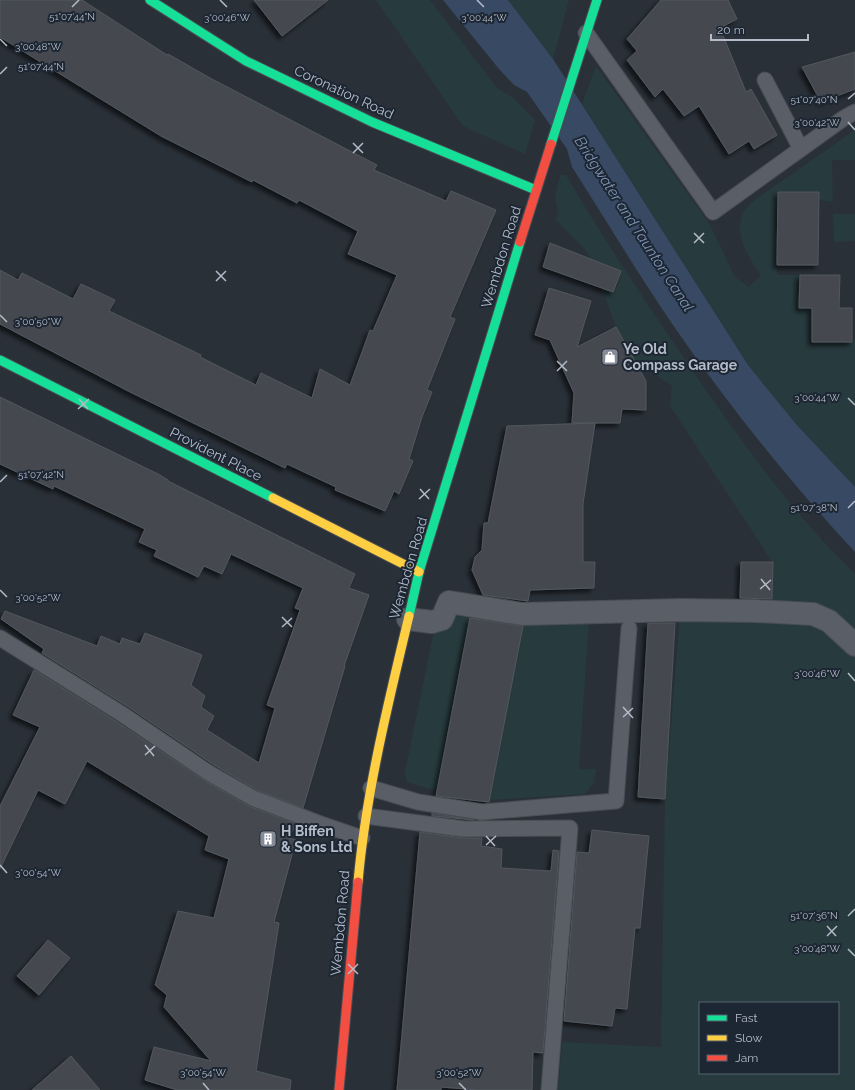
<svg xmlns="http://www.w3.org/2000/svg" width="855" height="1090" font-family="Raleway,sans-serif">
<style>
.green{fill:#273a3e;fill-rule:evenodd}
.water{fill:#384963}
.building{fill:#444950;stroke:#52575f;filter:url(#shadow)}
.lines{fill:none;stroke-linecap:round;stroke-linejoin:round}
.lane-casing{stroke:#484c53;stroke-width:17}
.street-casing{stroke:#484c53;stroke-width:24}
.fast-casing{stroke:#484c53;stroke-width:11}
.slow-casing{stroke:#484c53;stroke-width:11}
.jam-casing{stroke:#484c53;stroke-width:11}
.lane{stroke:#5a5e66;stroke-width:15}
.street{stroke:#5a5e66;stroke-width:22}
.fast{stroke:#16e098;stroke-width:9}
.slow{stroke:#ffcf43;stroke-width:9}
.jam{stroke:#f24e42;stroke-width:9}
.ticks{fill:none;stroke:#b4bcc9;stroke-width:1.5}
.labels{text-anchor:middle;stroke-width:4;stroke-linejoin:round;paint-order:stroke}
.street-label{font-size:14px;fill:#b4bcc9;stroke:#1d2633}
.poi-label{font-size:14px;font-weight:bold;fill:#b4bcc9;stroke:#1d2633;text-anchor:start}
.water-label{font-size:15px;font-style:italic;fill:#7c92b1;stroke:#1d2633}
.ticks-label{font-size:10px;text-anchor:middle;fill:#b4bcc9;stroke:#1d2633;stroke-width:4;stroke-linejoin:round;paint-order:stroke}
</style>
<defs>
<filter id="shadow"><feDropShadow dx="-3.5" dy="3.5" stdDeviation="2" flood-color="#0009"/></filter>
</defs>
<rect width="100%" height="100%" fill="#2a3038"/>
<path class="green" d="M 376,0 L 430,0 L 497,88 L 512,97 L 535,120 L 525,154 L 463,126 Z
M 508,0 L 569,0 L 553,59 Z
M 596,66 L 710,225 L 735,277 L 749,287 L 761,275 C 749,258 731,232 745,210 C 748,206 752,203 756,199 L 855,130 L 855,160 L 832,160 L 833,202 L 819,200 L 778,232 L 777,275 L 800,275 L 799,308 L 812,308 L 812,342 L 852,342 L 855,339 L 855,487 L 796,424 L 748,365 L 582,104 Z
M 560,175 L 566,175 C 603,238 643,298 684,358 C 736,434 789,510 855,574 L 855,1090 L 558,1090 L 562,1042 L 661,1047 L 665,799 L 680,615 L 771,606 L 773,563 L 670,406 L 672,386 L 634,360 L 616,327 L 603,291 L 587,252 L 556,220 L 558,210 L 555,198 ZM 700,1003 L 838,1003 L 838,1073 L 700,1073 Z
M 833,214 L 855,214 L 855,241 L 834,242 Z
M 455,608 L 589,619 L 579,769 L 596,769 L 594,783 L 585,794 L 489,800 L 437,791 L 407,782 L 405,772 L 434,631 Z"/>
<path class="water" d="M 443,0 L 508,0 L 553,59 L 748,365 L 796,424 L 855,487 L 855,552 C 789,481 728,405 673,325 C 638,274 606,220 572,167 L 567,149 L 527,92 L 514,85 L 499,69 Z"/>
<path class="building" d="M 0,0 L 82,0 L 167,55 L 168,54 L 210,78 L 377,165 L 374,170 L 446,201 L 451,191 L 496,210 L 450,317 L 455,319 L 427,390 L 432,392 L 422,417 L 409,459 L 413,461 L 399,494 L 394,491 L 385,511 L 335,490 L 336,487 L 287,464 L 285,468 L 128,391 L 0,324 L 0,270 L 18,280 L 22,273 L 73,299 L 81,284 L 115,300 L 109,311 L 201,355 L 200,357 L 256,385 L 261,373 L 312,398 L 320,369 L 350,385 L 370,330 L 373,331 L 397,275 L 348,254 L 358,231 L 299,200 L 297,203 L 253,180 L 252,182 L 161,136 L 0,37 Z
M 254,0 L 328,0 L 282,36 Z
M 661,0 L 728,0 L 737,19 L 720,28 L 746,92 L 751,89 L 777,135 L 754,149 L 749,141 L 729,154 L 699,106 L 684,116 L 663,89 L 655,97 L 627,60 L 637,51 L 627,39 Z
M 855,52 L 855,89 L 821,102 L 802,67 Z
M 778,192 L 819,192 L 818,265 L 777,265 Z
M 550,243 L 621,271 L 613,292 L 543,267 Z
M 800,275 L 840,275 L 839,308 L 852,308 L 852,342 L 812,342 L 812,308 L 799,308 Z
M 549,288 L 591,301 L 577,347 L 616,327 L 646,381 L 646,410 L 622,409 L 620,423 L 572,423 L 574,393 L 550,340 L 535,335 Z
M 0,397 L 158,474 L 168,480 L 168,481 L 355,574 L 349,588 L 369,595 L 344,666 L 345,666 L 303,808 L 257,790 L 214,765 L 127,706 L 42,653 L 44,649 L 1,619 L 5,611 L 97,646 L 101,636 L 120,644 L 122,638 L 140,644 L 145,633 L 202,655 L 191,685 L 205,696 L 201,707 L 214,716 L 207,730 L 259,763 L 275,708 L 267,705 L 300,610 L 295,608 L 303,588 L 231,554 L 222,574 L 204,566 L 198,577 L 154,556 L 157,550 L 139,542 L 145,529 L 54,486 L 53,489 L 0,464 Z
M 595,423 L 583,504 L 583,562 L 595,562 L 594,588 L 530,590 L 528,601 L 483,595 L 472,570 L 475,557 L 482,550 L 484,523 L 488,523 L 507,426 Z
M 741,562 L 773,562 L 772,599 L 740,598 Z
M 470,618 L 523,626 L 489,802 L 436,796 Z
M 648,623 L 675,623 L 665,799 L 638,797 Z
M 34,670 L 117,722 L 205,781 L 249,806 L 296,824 L 289,838 L 296,840 L 274,922 L 279,923 L 256,1071 L 291,1080 L 290,1090 L 177,1090 L 145,1080 L 154,1047 L 211,1061 L 164,1007 L 167,995 L 155,985 L 178,911 L 214,918 L 229,859 L 205,850 L 209,836 L 87,761 L 65,804 L 38,790 L 0,869 L 0,806 L 40,727 L 13,715 Z
M 432,813 L 474,820 L 432,816 Z
M 592,830 L 649,836 L 640,928 L 635,928 L 627,1009 L 615,1008 L 612,1026 L 564,1021 L 577,852 L 589,853 Z
M 420,832 L 463,838 L 482,838 L 481,846 L 502,849 L 501,868 L 551,871 L 553,850 L 559,851 L 543,1053 L 533,1052 L 532,1090 L 478,1090 L 441,1087 L 441,1090 L 397,1090 Z
M 48,940 L 70,958 L 39,995 L 17,976 Z
M 71,1056 L 100,1090 L 32,1090 Z"/>
<g class="lines">
<g class="lane-casing">
<path id="lane" d="M 586,33 L 713,212 L 844,118 L 855,112
M 765,80 L 801,149
M 0,638 L 122,714 L 209,773 L 253,798 L 318,823 L 362,838
M 371,788 L 418,802 L 482,812 L 616,801 L 629,628
M 366,816 L 464,829 L 570,828 L 549,1090"/>
</g>
<g class="street-casing">
<path id="street" d="M 408,619 L 432,622 L 442,619 L 449,602 L 522,614 L 681,610 L 756,611 L 813,614 L 829,621 L 855,645"/>
</g>
<g class="fast-casing">
<path id="fast" d="M 150,0 L 246,61 L 372,122 L 536,190
M 551,144 L 597,0
M 0,360 L 273,498
M 409,616 L 419,572 L 520,242"/>
</g>
<g class="slow-casing">
<path id="slow" d="M 273,498 L 419,572
M 358,882 C 366,792 388,704 409,616"/>
</g>
<g class="jam-casing">
<path id="jam" d="M 520,242 L 551,144
M 339,1090 L 358,882"/>
</g>
<use href="#lane" class="lane"/>
<use href="#street" class="street"/>
<use href="#fast" class="fast"/>
<use href="#slow" class="slow"/>
<use href="#jam" class="jam"/>
</g>
<path class="ticks" d="M 220,0 L 227,7M 477,0 L 484,7M 72,7 L 79,0M 0,39 L 7,46M 0,74 L 7,67M 848,99 L 855,93M 848,122 L 855,130M 353,143 L 363,153M 353,153 L 363,143M 694,233 L 704,243M 694,243 L 704,233M 216,271 L 226,281M 216,281 L 226,271M 0,315 L 7,322M 557,361 L 567,371M 557,371 L 567,361M 848,398 L 855,405M 79,399 L 88,409M 78,409 L 89,399M 0,482 L 7,475M 420,489 L 429,499M 419,499 L 430,489M 848,508 L 855,501M 761,579 L 770,590M 760,589 L 771,580M 0,590 L 7,597M 282,617 L 292,627M 282,627 L 292,618M 848,673 L 855,681M 623,707 L 633,718M 623,717 L 633,708M 145,745 L 154,756M 145,755 L 155,746M 486,836 L 495,846M 486,845 L 496,836M 0,865 L 7,873M 848,916 L 855,909M 827,926 L 836,936M 827,936 L 837,926M 848,949 L 855,956M 348,964 L 358,974M 348,974 L 358,964M 203,1083 L 209,1090M 459,1083 L 466,1090"/>
<defs>
<g id="shop-square" transform="scale(0.9)"><rect x="-9" y="-9" width="18" height="18" rx="4" fill="#848b96" stroke="#1d2633"/><path d="M-5-2.5h2.3a2.7 3.5 0 0 1 5.4 0H5L5.5 6h-11ZM-1.5-2.5h3a1.5 2.3 0 0 0-3 0Z" fill="#fff"/></g>
<g id="building-square" transform="scale(0.9)"><rect x="-9" y="-9" width="18" height="18" rx="4" fill="#848b96" stroke="#1d2633"/><path d="M-4-6H4V6H1V3H-1V6H-4ZM-2.5-4.3h1.7v1.8h-1.7ZM.8-4.3h1.7v1.8H.8ZM-2.5-1h1.7V.8h-1.7ZM.8-1h1.7V.8H.8Z" fill="#fff"/></g>
</defs>
<g fill-rule="evenodd">
<use href="#shop-square" x="610" y="357"/>
<use href="#building-square" x="268" y="839"/>
</g>
<g class="labels">
<g class="street-label">
<text transform="translate(344 92) rotate(25)" y="5">Coronation Road</text>
<text transform="translate(501 257) rotate(-73)" y="5">Wembdon Road</text>
<text transform="translate(216 454) rotate(27)" y="5">Provident Place</text>
<text transform="translate(408 568) rotate(-74)" y="5">Wembdon Road</text>
<text transform="translate(340 923) rotate(-85)" y="5">Wembdon Road</text>
</g>
<g class="poi-label">
<text x="623" y="354">Ye Old<tspan x="623" dy="16">Compass Garage</tspan></text>
<text x="281" y="836">H Biffen<tspan x="281" dy="16">&amp; Sons Ltd</tspan></text>
</g>
<g class="water-label">
<text transform="translate(634 224) rotate(57)" y="5">Bridgwater and Taunton Canal</text>
</g>
</g>
<g class="ticks-label">
<text x="72" y="20">51°07'44"N</text>
<text x="227" y="21">3°00'46"W</text>
<text x="484" y="21">3°00'44"W</text>
<text x="38" y="50">3°00'48"W</text>
<text x="41" y="70">51°07'44"N</text>
<text x="814" y="103">51°07'40"N</text>
<text x="817" y="126">3°00'42"W</text>
<text x="38" y="325">3°00'50"W</text>
<text x="817" y="401">3°00'44"W</text>
<text x="41" y="478">51°07'42"N</text>
<text x="814" y="511">51°07'38"N</text>
<text x="38" y="601">3°00'52"W</text>
<text x="817" y="677">3°00'46"W</text>
<text x="38" y="876">3°00'54"W</text>
<text x="814" y="919">51°07'36"N</text>
<text x="817" y="952">3°00'48"W</text>
<text x="203" y="1076">3°00'54"W</text>
<text x="459" y="1076">3°00'52"W</text>
</g>
<rect x="699" y="1002" width="140" height="72" fill="#1d2633" stroke="#59626f"/>
<rect x="707" y="1015" width="20" height="6" fill="#16e098" stroke="#59626f"/>
<text x="735" y="1022" font-size="12" fill="#b4bcc9">Fast</text>
<rect x="707" y="1035" width="20" height="6" fill="#ffcf43" stroke="#59626f"/>
<text x="735" y="1042" font-size="12" fill="#b4bcc9">Slow</text>
<rect x="707" y="1055" width="20" height="6" fill="#f24e42" stroke="#59626f"/>
<text x="735" y="1062" font-size="12" fill="#b4bcc9">Jam</text>
<path d="M711 34v6h97v-6" fill="none" stroke="#b4bcc9" stroke-width="2"/>
<text x="717" y="34" font-size="12" fill="#b4bcc9" stroke="#1d2633" stroke-width="3" paint-order="stroke">20 m</text>
</svg>
